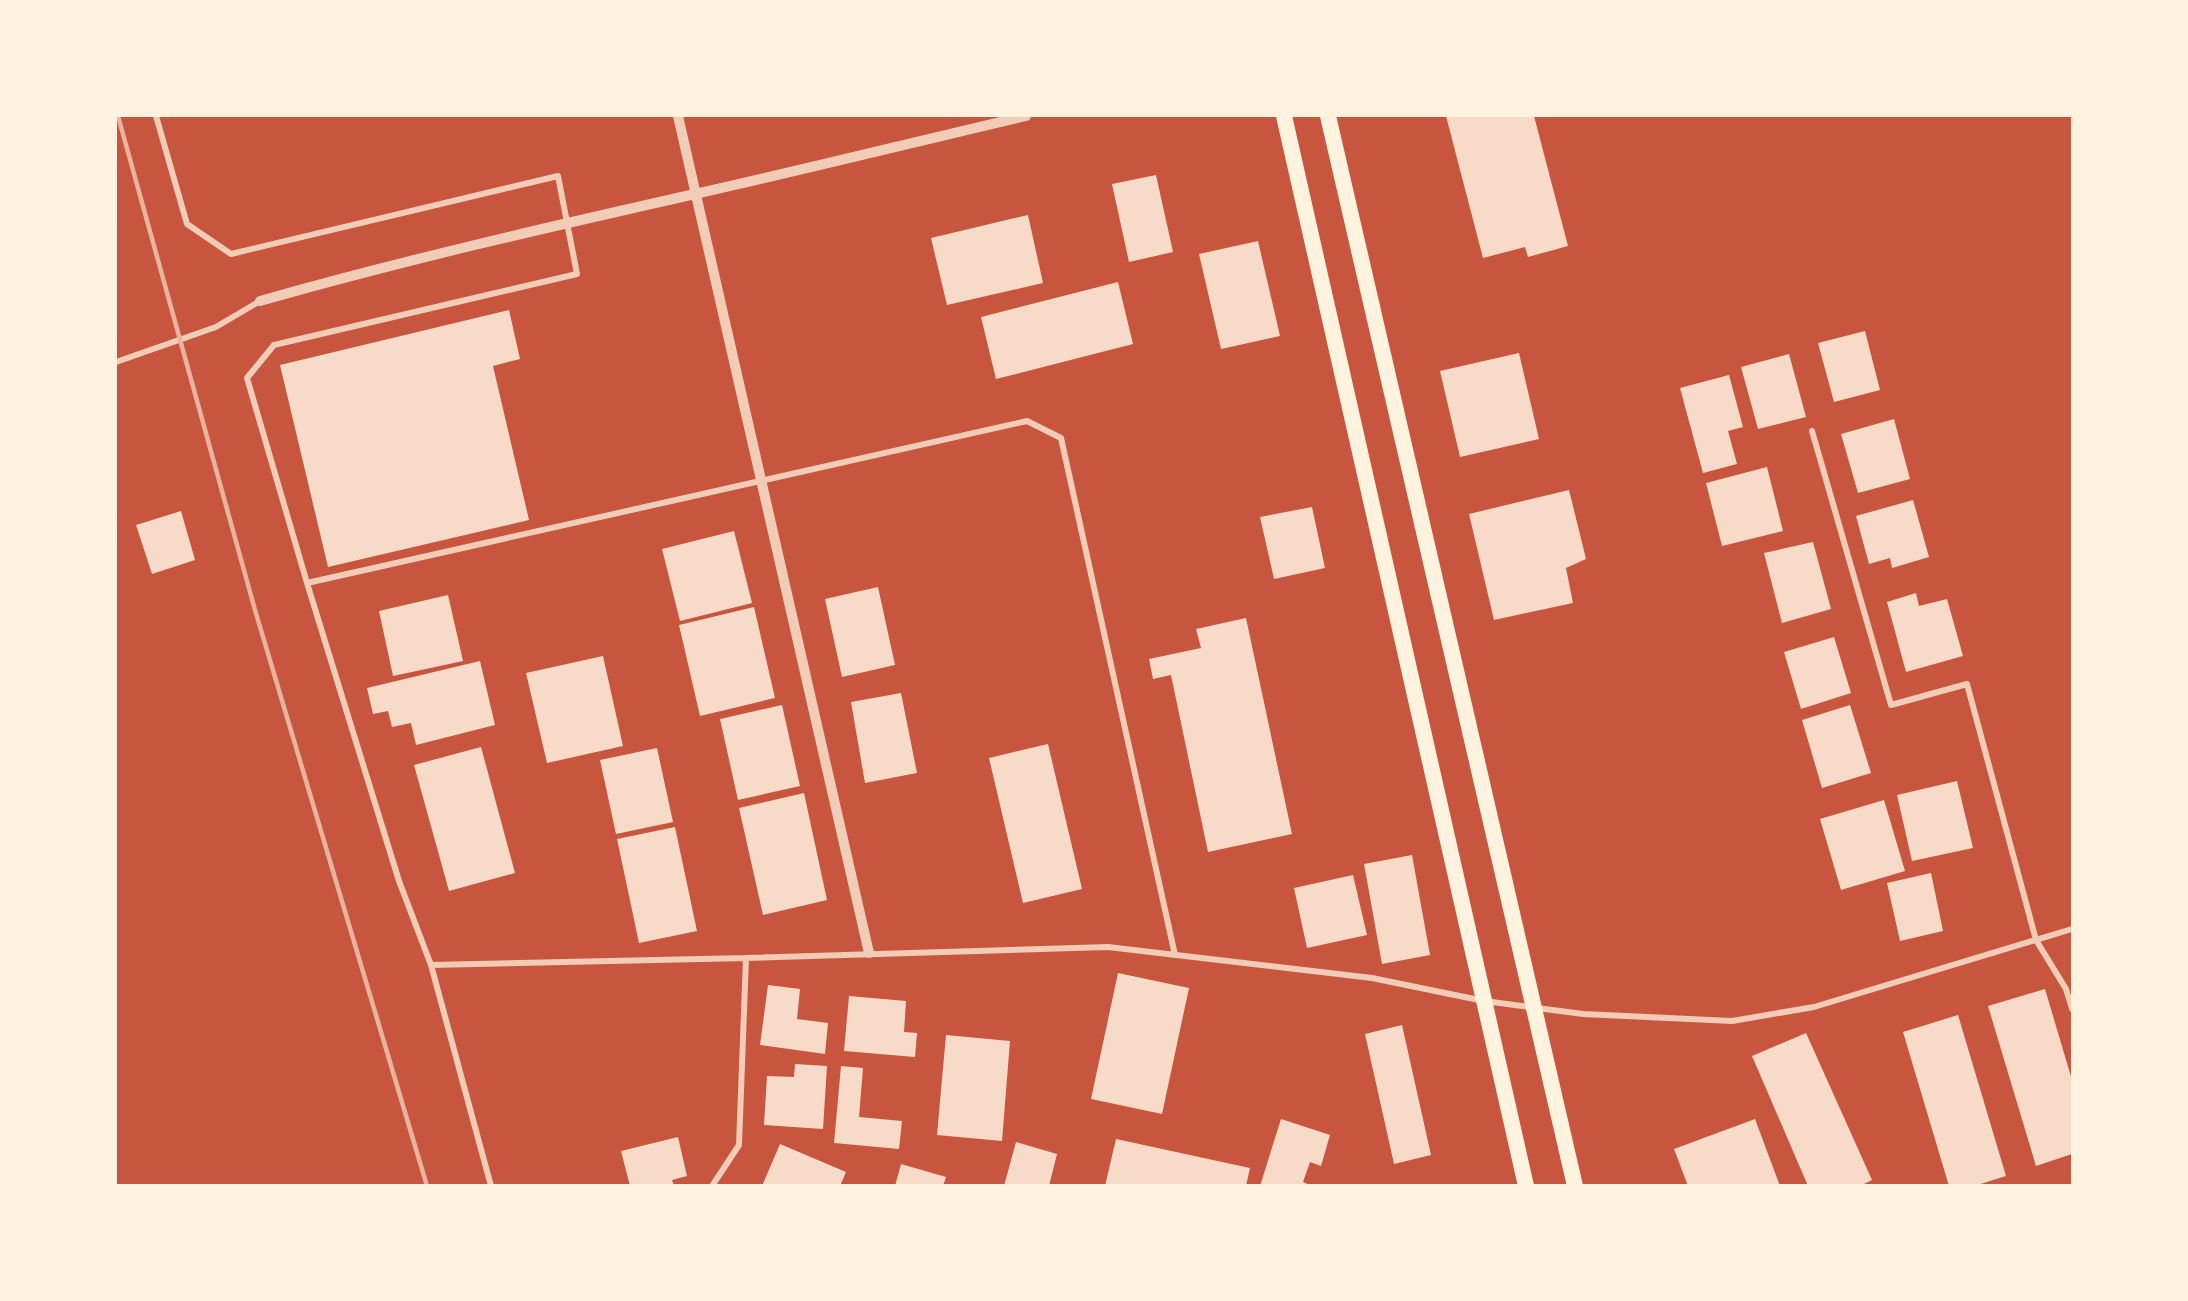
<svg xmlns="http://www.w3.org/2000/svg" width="2188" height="1301" font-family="'DejaVu Sans',sans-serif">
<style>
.building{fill:#f7dbc8}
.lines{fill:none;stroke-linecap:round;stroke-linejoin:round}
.minor{stroke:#f1ccb7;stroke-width:6}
.tertiary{stroke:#f1ccb7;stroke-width:10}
.trunk{stroke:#fff3e0;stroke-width:16}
.rail{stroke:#e9b49f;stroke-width:4.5}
</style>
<rect width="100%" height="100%" fill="#c8553d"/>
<path class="building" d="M 1446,116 L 1534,116 L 1568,246 L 1528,257 L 1525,247 L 1483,258 Z
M 1156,175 L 1173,252 L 1129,262 L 1112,184 Z
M 1028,215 L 1043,283 L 947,305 L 931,238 Z
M 1258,241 L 1280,336 L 1221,349 L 1199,254 Z
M 1118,282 L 1133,344 L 996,379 L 981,317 Z
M 509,310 L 520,359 L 493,366 L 529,520 L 328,567 L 280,365 Z
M 1865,331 L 1880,390 L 1834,402 L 1818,343 Z
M 1519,353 L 1539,439 L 1460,457 L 1440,371 Z
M 1789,354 L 1806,417 L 1758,429 L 1741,367 Z
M 1729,375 L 1743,427 L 1728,431 L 1737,464 L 1703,473 L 1680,388 Z
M 1894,419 L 1910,479 L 1858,493 L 1841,434 Z
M 1767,467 L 1783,531 L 1722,546 L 1706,483 Z
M 1569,490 L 1586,559 L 1566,568 L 1573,603 L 1494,620 L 1469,514 Z
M 1913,500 L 1929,557 L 1892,568 L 1890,558 L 1869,564 L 1856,516 Z
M 1312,507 L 1325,568 L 1274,579 L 1260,517 Z
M 181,511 L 195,560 L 152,574 L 136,525 Z
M 734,531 L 752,603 L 680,621 L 662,549 Z
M 1813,542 L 1831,609 L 1782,623 L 1764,553 Z
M 878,587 L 895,665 L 842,677 L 825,599 Z
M 1916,593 L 1919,606 L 1947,599 L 1963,656 L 1906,672 L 1887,602 Z
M 448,595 L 463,661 L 393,676 L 379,611 Z
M 754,607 L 775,698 L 700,716 L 679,625 Z
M 1246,618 L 1292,834 L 1208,852 L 1171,675 L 1153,679 L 1149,659 L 1201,648 L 1196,629 Z
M 1834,637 L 1851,693 L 1801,709 L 1784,652 Z
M 603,656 L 623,746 L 547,763 L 526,673 Z
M 480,661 L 495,725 L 416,745 L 411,723 L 392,727 L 388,711 L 373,714 L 367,688 Z
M 901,693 L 917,773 L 865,783 L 851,702 Z
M 782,705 L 800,786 L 738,800 L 720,719 Z
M 1850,705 L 1871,773 L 1822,788 L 1802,720 Z
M 1048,744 L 1082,889 L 1023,903 L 989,758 Z
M 481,747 L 515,873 L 449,891 L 414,765 Z
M 657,748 L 673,822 L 616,834 L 600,760 Z
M 1957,781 L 1973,848 L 1912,861 L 1897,795 Z
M 804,793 L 827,900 L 763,915 L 739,808 Z
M 1884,800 L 1905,871 L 1841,890 L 1820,819 Z
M 675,827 L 697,931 L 639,943 L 617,839 Z
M 1412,855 L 1430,955 L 1382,964 L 1364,864 Z
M 1931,873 L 1943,931 L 1900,941 L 1887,883 Z
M 1353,875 L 1367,935 L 1307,948 L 1294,888 Z
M 1118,973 L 1189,988 L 1162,1114 L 1091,1099 Z
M 768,985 L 800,989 L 797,1019 L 828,1023 L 825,1054 L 760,1045 Z
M 2045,989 L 2072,1080 L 2072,1154 L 2036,1166 L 1988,1006 Z
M 849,996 L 906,1001 L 904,1032 L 917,1033 L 915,1057 L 844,1051 Z
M 1958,1015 L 2006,1176 L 1974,1186 L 1949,1186 L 1903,1032 Z
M 1402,1025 L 1431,1155 L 1394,1164 L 1365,1034 Z
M 1806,1033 L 1872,1180 L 1860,1186 L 1808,1186 L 1752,1056 Z
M 946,1035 L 1010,1041 L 1002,1141 L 937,1135 Z
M 795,1064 L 827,1066 L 823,1129 L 764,1125 L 767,1076 L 794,1077 Z
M 841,1066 L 863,1068 L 859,1117 L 902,1121 L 899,1149 L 834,1143 Z
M 1281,1119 L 1330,1135 L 1321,1166 L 1310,1162 L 1303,1182 L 1312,1186 L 1260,1186 Z
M 1755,1119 L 1780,1186 L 1688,1186 L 1674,1149 Z
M 678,1137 L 687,1176 L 672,1180 L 674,1186 L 630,1186 L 621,1151 Z
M 1116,1139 L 1250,1168 L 1246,1186 L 1105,1186 Z
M 1016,1142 L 1057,1154 L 1049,1186 L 1004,1186 Z
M 780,1144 L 846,1172 L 840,1186 L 762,1186 Z
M 901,1164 L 946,1177 L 943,1186 L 895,1186 Z"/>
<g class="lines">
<path class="minor" d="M 156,116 L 187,224 L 231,254 L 558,176 L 577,274 L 274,345 L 247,378 L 307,583 L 399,881 L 431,965 L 491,1186
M 116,362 L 216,327 L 260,301
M 1812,431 L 1891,705 L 1967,684 L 2036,940 L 2066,989 L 2072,1009
M 307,583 L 1027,421 L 1061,438 L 1175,955
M 431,965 L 746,958 L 1108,947 L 1372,978 L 1484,1001 L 1583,1014 L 1732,1021 L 1814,1007 L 2072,929
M 712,1186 L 739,1145 L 746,958"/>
<path class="tertiary" d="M 678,116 L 869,953
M 260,301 C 404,260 549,227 695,194 C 806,169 915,142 1026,116"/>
<path class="trunk" d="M 1284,116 L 1526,1186
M 1328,116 L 1575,1186"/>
<path class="rail" d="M 118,116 L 255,610 L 427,1186"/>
</g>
<rect width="2188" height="1301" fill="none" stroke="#fff3e0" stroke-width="234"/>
</svg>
